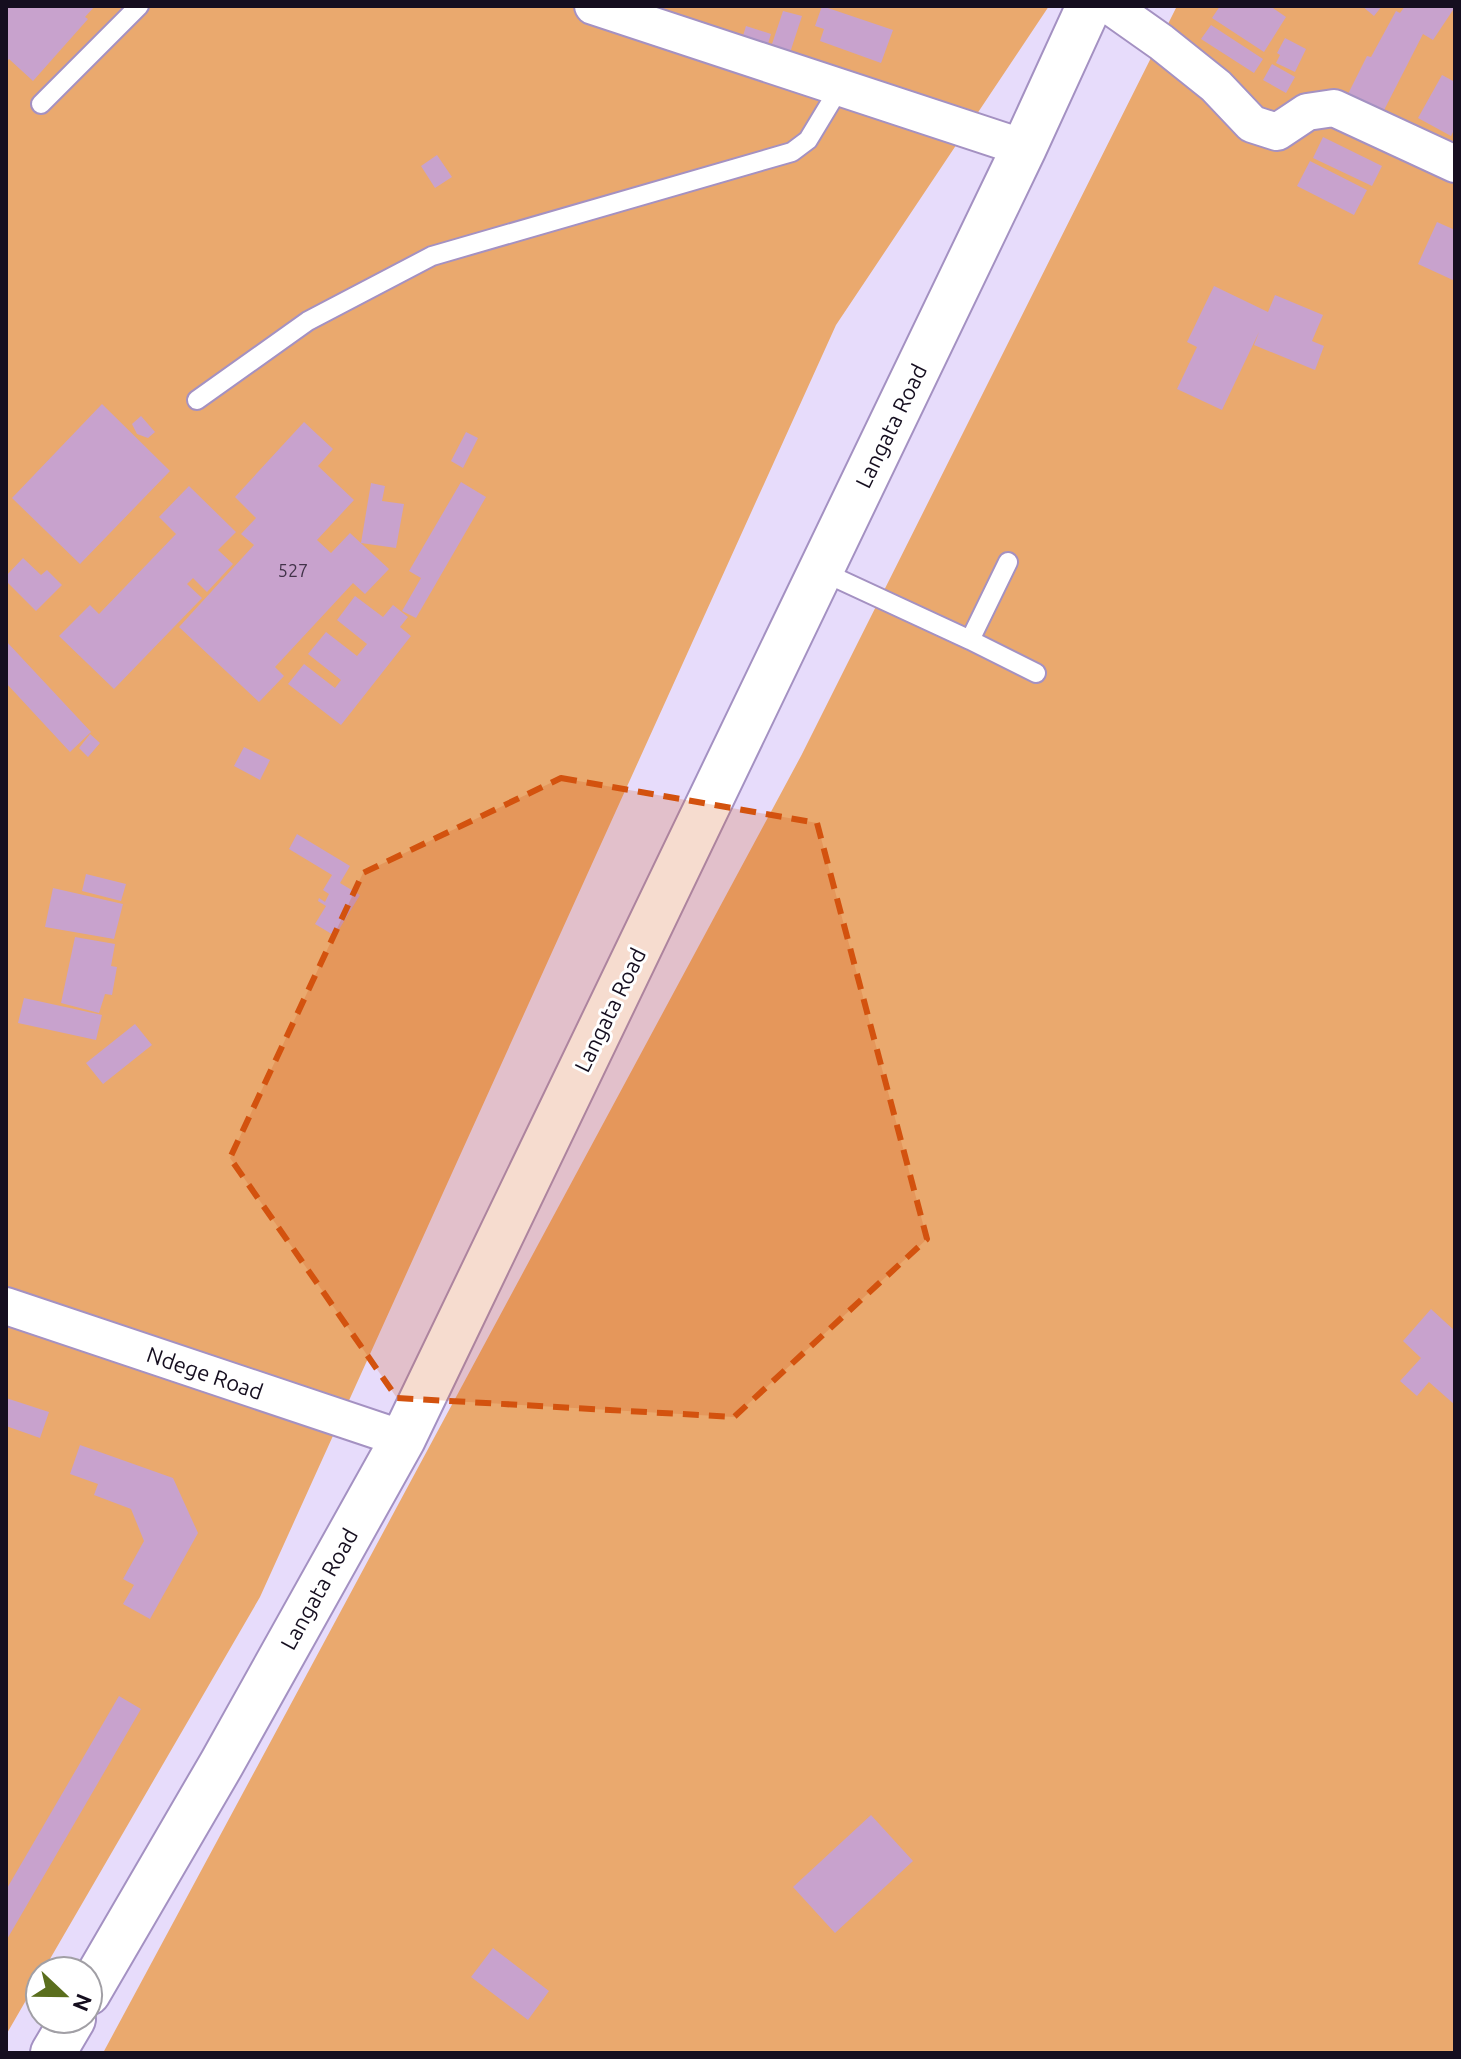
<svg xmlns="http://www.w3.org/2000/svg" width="1461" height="2059" font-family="Ubuntu,sans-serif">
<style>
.green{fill:#eaa96e}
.building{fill:#c8a2cd}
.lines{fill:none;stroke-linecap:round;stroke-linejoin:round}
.lane-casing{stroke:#a491c2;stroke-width:22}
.street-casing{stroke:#a491c2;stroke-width:40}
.secondary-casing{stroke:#a491c2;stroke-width:48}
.lane{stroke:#fff;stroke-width:18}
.street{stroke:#fff;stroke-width:36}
.secondary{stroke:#fff;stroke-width:44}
.marked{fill:#d3520e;fill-opacity:0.2;stroke:#d3520e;stroke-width:6;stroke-dasharray:16 10;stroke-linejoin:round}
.labels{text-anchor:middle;stroke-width:6;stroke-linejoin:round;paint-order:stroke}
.number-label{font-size:18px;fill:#42334a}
.street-label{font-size:22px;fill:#150e1f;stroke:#fff}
</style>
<rect width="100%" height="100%" fill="#e7dcfb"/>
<path class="green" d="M 6,6 L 1049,6 L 836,325 L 260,1597 L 43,1971 L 40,1971 L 40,1976 L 6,2035 Z
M 1177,6 L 1455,6 L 1455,2053 L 103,2053 L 801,756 Z"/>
<path class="building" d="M 6,6 L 27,8 L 29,6 L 95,6 L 85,17 L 88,19 L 33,81 L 9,59 L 6,63 Z
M 822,6 L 893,30 L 881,63 L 820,41 L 824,29 L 815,26 Z
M 1220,6 L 1270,6 L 1286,17 L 1264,52 L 1212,18 Z
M 1362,6 L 1382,6 L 1374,16 Z
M 1405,6 L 1455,7 L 1433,40 L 1423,34 L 1380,118 L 1345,100 L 1367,56 L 1371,57 L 1396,11 L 1400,13 Z
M 783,11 L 802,16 L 787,62 L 773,57 L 777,46 L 772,44 Z
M 1211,25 L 1263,59 L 1254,73 L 1201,39 Z
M 746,26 L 771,34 L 767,47 L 742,39 Z
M 1285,38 L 1306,49 L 1295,72 L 1276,63 L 1280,55 L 1277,53 Z
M 1272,64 L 1295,77 L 1286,93 L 1263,80 Z
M 1442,75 L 1455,82 L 1455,128 L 1451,136 L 1418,118 Z
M 1323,137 L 1382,166 L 1372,186 L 1313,158 Z
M 437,155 L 452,177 L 435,188 L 421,166 Z
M 1310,161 L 1367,190 L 1354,215 L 1297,186 Z
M 1437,222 L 1455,230 L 1455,281 L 1418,264 Z
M 1214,286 L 1268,312 L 1275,295 L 1323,315 L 1312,341 L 1324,346 L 1315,370 L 1254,345 L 1259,332 L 1222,410 L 1177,389 L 1197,347 L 1187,342 Z
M 102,404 L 170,471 L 80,564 L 12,498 Z
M 141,416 L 155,432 L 148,438 L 137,434 L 132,424 Z
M 304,422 L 333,449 L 318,466 L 354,500 L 317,540 L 331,553 L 350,533 L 389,569 L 365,594 L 353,583 L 275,667 L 284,676 L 259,702 L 179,627 L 254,545 L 241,534 L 256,518 L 235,497 Z
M 466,432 L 478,438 L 463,468 L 451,461 Z
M 461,482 L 486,497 L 416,618 L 402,611 L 421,578 L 409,571 Z
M 371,483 L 385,486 L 382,501 L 404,504 L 396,548 L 361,543 Z
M 189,486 L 236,532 L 218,550 L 233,564 L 207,592 L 193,578 L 187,584 L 202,598 L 114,689 L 59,636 L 90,605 L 99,614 L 176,534 L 159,517 Z
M 23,558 L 41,575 L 47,570 L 62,585 L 36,611 L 6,581 L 6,576 Z
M 355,596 L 383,617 L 393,605 L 408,617 L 400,627 L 411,636 L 341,725 L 288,684 L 304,664 L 335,688 L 341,680 L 308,654 L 326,632 L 357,656 L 367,644 L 337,620 Z
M 6,641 L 91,732 L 70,752 L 6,683 Z
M 90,734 L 100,743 L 88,757 L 79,748 Z
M 244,747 L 270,760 L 260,780 L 234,766 Z
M 297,834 L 350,866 L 340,883 L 360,895 L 335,936 L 315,924 L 326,906 L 318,901 L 319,898 L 325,902 L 329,894 L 323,890 L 332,875 L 289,849 Z
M 86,874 L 126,884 L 121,901 L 82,891 Z
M 53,888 L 123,904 L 114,939 L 45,927 Z
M 75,937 L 115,944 L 111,966 L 117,967 L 112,995 L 105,994 L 99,1013 L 61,1003 Z
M 24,998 L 102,1015 L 96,1040 L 18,1023 Z
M 135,1024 L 152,1045 L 103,1084 L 86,1063 Z
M 1431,1309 L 1455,1331 L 1453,1337 L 1455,1339 L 1455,1405 L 1429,1382 L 1417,1396 L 1400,1381 L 1421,1358 L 1403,1341 Z
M 6,1398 L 49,1412 L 40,1438 L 6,1426 Z
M 80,1445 L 173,1478 L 198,1533 L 150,1619 L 123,1604 L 134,1585 L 123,1579 L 144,1541 L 131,1509 L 94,1495 L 98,1484 L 70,1474 Z
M 119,1696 L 141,1709 L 6,1941 L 6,1890 Z
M 871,1815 L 913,1861 L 835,1933 L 793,1887 Z
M 493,1948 L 549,1991 L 528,2020 L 471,1977 Z"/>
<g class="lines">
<g class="lane-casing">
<path id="lane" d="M 41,104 L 139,6
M 197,400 L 308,321 L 432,256 L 792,152 L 808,140 L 840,87
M 1008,562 L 970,640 L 1036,673
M 821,571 L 970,640"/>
</g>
<g class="street-casing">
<path id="street" d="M 593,6 L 1024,148
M 1110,6 L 1161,42 L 1216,86 L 1252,124 L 1277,132 L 1307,112 L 1334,108 L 1455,164
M 6,1306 L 403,1439"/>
</g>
<g class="secondary-casing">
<path id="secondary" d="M 88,1993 L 222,1763 L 403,1439 L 1024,148 L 1089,6
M 53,2053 L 73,2019"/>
</g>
<use href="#lane" class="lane"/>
<use href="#street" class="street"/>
<use href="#secondary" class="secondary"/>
</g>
<path class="marked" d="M 561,778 L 817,823 L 927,1239 L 734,1417 L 397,1398 L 230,1158 L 363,873 Z"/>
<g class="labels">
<g class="number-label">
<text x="293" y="577">527</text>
</g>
<g class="street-label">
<text transform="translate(891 426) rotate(-64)" y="8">Langata Road</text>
<text transform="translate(610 1010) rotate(-64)" y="8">Langata Road</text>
<text transform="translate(205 1373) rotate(19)" y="8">Ndege Road</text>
<text transform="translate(319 1589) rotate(-61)" y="8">Langata Road</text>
</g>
</g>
<rect width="1461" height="2059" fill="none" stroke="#150e1f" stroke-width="16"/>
<g transform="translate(64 1995) rotate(112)"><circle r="38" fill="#ffffff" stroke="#a19fa5" stroke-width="2"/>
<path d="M0-6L14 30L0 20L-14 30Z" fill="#5a6e1d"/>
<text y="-12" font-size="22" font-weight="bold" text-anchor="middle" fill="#150e1f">N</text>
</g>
</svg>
